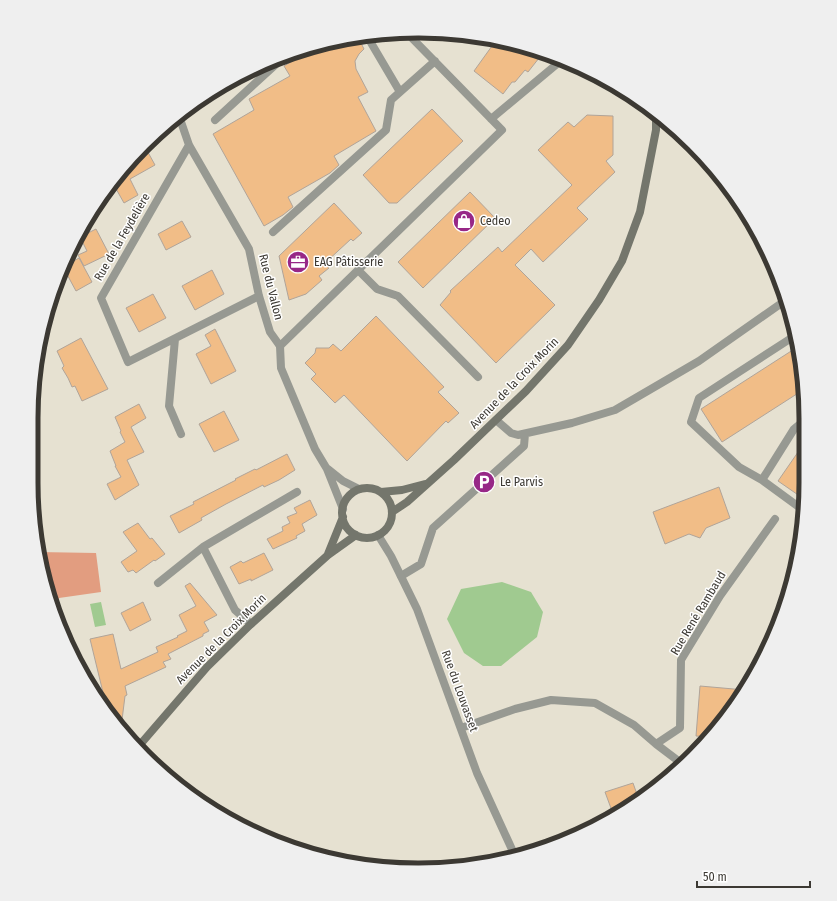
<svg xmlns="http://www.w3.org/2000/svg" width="837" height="901" font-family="'Fira Sans Condensed',sans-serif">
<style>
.green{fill:#e29d80}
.water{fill:#a0ca90}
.building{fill:#f1bd87;stroke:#b0a499}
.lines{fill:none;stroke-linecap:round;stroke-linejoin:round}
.lane{stroke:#979992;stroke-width:8}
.street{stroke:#979992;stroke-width:8}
.secondary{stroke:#74766c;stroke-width:8}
.labels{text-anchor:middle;stroke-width:3;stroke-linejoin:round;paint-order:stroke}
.poi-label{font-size:12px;fill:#3c3933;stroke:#fff;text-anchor:start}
.street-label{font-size:12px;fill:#3c3933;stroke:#fff}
.rim{fill:none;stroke:#3c3933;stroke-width:5}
</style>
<rect width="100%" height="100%" fill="#e6e1d1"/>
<path class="green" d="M 38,552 L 96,553 L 101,592 L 59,598 L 57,613 L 38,558 Z"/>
<path class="water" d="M 502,582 L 531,592 L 543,612 L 537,637 L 501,666 L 483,666 L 464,653 L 447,619 L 461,589 Z
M 101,602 L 106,625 L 95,627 L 90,604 Z"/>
<path class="building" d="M 358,37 L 364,49 L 359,54 L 355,61 L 356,69 L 368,92 L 358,97 L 376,131 L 334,156 L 339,165 L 330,173 L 288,197 L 293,207 L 283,215 L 264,226 L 213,134 L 254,110 L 249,99 L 290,76 L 284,66 L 318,46 L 343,38 Z
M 497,39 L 543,53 L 528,72 L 525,70 L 515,82 L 512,82 L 503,94 L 474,71 Z
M 432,109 L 463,141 L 397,203 L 389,203 L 363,175 Z
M 587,115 L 613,116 L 613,155 L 606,161 L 615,172 L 577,208 L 588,219 L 543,262 L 531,249 L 515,265 L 555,305 L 496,363 L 440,305 L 451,292 L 450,291 L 498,247 L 502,252 L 572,185 L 538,150 L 568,122 L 574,127 Z
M 144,145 L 155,165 L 130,179 L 138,195 L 124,203 L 115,187 L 105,192 Z
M 470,192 L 495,218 L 423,288 L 398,262 Z
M 334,203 L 362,233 L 353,241 L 351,239 L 325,263 L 329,268 L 319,276 L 322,280 L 306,294 L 289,300 L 279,256 Z
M 182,221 L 191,237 L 166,250 L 158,234 Z
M 96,229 L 109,254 L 84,266 L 78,255 L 87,251 L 80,237 Z
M 79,258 L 92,282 L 76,291 L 63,267 Z
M 212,270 L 224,294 L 195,310 L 182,286 Z
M 153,294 L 166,318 L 139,332 L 126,308 Z
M 376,316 L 444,387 L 438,392 L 459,413 L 448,423 L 446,421 L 407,461 L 344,395 L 335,403 L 311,379 L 316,374 L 305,363 L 315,353 L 316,348 L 329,348 L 333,344 L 341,351 Z
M 215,329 L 236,371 L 211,384 L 196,354 L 211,346 L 205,335 Z
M 81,338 L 108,389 L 82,401 L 75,386 L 72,387 L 68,378 L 62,368 L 64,366 L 57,351 Z
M 799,346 L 803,390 L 722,442 L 701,409 Z
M 139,404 L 146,418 L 131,427 L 144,452 L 127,460 L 139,485 L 115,500 L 107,484 L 121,477 L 115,466 L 116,466 L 110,451 L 125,442 L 120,432 L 121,431 L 115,417 Z
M 224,411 L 239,440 L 214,452 L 199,424 Z
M 805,442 L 804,499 L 778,481 Z
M 287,454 L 295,470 L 279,480 L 264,487 L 263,485 L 226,504 L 201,518 L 202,520 L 179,533 L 170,516 L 194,504 L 193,502 L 236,480 L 235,479 L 255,469 L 256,470 Z
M 719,487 L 730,518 L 706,528 L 700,538 L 689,534 L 665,544 L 653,512 Z
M 310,500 L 317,515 L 302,524 L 305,531 L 296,536 L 297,538 L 273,549 L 267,539 L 283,531 L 282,527 L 290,523 L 287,517 L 297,513 L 294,508 Z
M 138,523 L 150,539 L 152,538 L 165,554 L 155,561 L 154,560 L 136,573 L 133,570 L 128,572 L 121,562 L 137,551 L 123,532 Z
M 264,553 L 273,570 L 251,581 L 251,579 L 239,584 L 230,567 L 241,561 L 243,563 Z
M 190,583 L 217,615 L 204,622 L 209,631 L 203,634 L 203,636 L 168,654 L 171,659 L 163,662 L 166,667 L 125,686 L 127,695 L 125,696 L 121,728 L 108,713 L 90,639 L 113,634 L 121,669 L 158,652 L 156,647 L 178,637 L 177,636 L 187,631 L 179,615 L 196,606 L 185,586 Z
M 143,602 L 151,620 L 130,631 L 121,613 Z
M 700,686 L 745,690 L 711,737 L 696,736 Z
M 633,783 L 639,800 L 636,803 L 612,811 L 605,792 Z"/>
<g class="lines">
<path class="lane" d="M 367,36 L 400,92
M 491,119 L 563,59
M 215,120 L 285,56
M 273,232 L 386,130 L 391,100 L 435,61
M 358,270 L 377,289 L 398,296 L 478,377
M 796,335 L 699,398 L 691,422 L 739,467 L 762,480 L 803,510
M 280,346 L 502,130 L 406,32
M 496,420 L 511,433 L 518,435 L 572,423 L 615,410 L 699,361 L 786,300
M 762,480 L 794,429 L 806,419
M 401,576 L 421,564 L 433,528 L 524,446 L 525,434"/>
<path class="street" d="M 179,116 L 189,145 L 249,249 L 259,296 L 270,332 L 280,346 L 281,368 L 315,449 L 327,469 L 343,509
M 189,145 L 101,298 L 128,362 L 259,296
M 175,339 L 169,406 L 181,434
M 328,469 L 343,481 L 359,489
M 378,535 L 391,556 L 417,609 L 477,773 L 515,856
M 203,547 L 235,610 L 251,624
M 158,583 L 203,547 L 297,492
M 461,728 L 515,709 L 551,700 L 595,703 L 634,725 L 656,744 L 681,763
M 656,744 L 680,728 L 681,660 L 720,596 L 775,519"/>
<path class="secondary" d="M342 513a25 25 0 1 1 50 0a25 25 0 1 1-50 0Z
M 381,492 L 402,490 L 425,484
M 392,512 L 407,502 L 454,460 L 526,391 L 568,345 L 599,300 L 622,261 L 640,212 L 656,130 L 656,114
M 328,554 L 343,517
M 138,747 L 207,667 L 251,624 L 328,555 L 356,535"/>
</g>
<defs>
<g id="shop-disc" transform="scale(1.15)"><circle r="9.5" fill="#972787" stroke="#fff"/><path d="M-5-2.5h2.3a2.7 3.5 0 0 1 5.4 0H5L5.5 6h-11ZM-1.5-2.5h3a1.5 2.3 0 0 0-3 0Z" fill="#fff"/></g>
<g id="office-disc" transform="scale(1.15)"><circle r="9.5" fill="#972787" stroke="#fff"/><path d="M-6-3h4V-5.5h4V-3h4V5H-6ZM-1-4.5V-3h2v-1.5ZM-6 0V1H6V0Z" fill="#fff"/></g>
<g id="parking-disc" transform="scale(1.15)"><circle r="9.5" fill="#972787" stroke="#fff"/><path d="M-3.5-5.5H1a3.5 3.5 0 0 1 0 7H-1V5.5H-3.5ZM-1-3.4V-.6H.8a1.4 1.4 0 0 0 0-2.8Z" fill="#fff"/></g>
</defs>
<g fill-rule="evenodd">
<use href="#shop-disc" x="464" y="221"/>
<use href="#office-disc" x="298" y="262"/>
<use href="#parking-disc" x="484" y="482"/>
</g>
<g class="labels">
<g class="poi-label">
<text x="480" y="225">Cedeo</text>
<text x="314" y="266">EAG Pâtisserie</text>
<text x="500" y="486">Le Parvis</text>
</g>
<g class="street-label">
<text transform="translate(122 237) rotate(-60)" y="4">Rue de la Feydelière</text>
<text transform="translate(271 287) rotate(76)" y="4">Rue du Vallon</text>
<text transform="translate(514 383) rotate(-46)" y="4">Avenue de la Croix Morin</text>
<text transform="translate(698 613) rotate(-59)" y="4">Rue René Rambaud</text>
<text transform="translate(221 639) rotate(-45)" y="4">Avenue de la Croix Morin</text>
<text transform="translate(460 691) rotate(70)" y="4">Rue du Louvasset</text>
</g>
</g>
<path d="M0 0H837V901H0ZM418 38H419A380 380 0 0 1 799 418V483A380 380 0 0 1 419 863H418A380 380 0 0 1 38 483V418A380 380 0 0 1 418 38Z" fill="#efefef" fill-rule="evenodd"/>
<path class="rim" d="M418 38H419A380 380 0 0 1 799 418V483A380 380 0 0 1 419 863H418A380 380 0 0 1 38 483V418A380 380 0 0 1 418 38Z"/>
<path d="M697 881v6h113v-6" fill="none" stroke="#3c3933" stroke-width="2"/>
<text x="703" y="881" font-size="12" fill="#3c3933" stroke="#ffffff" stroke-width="3" paint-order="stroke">50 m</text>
</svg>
